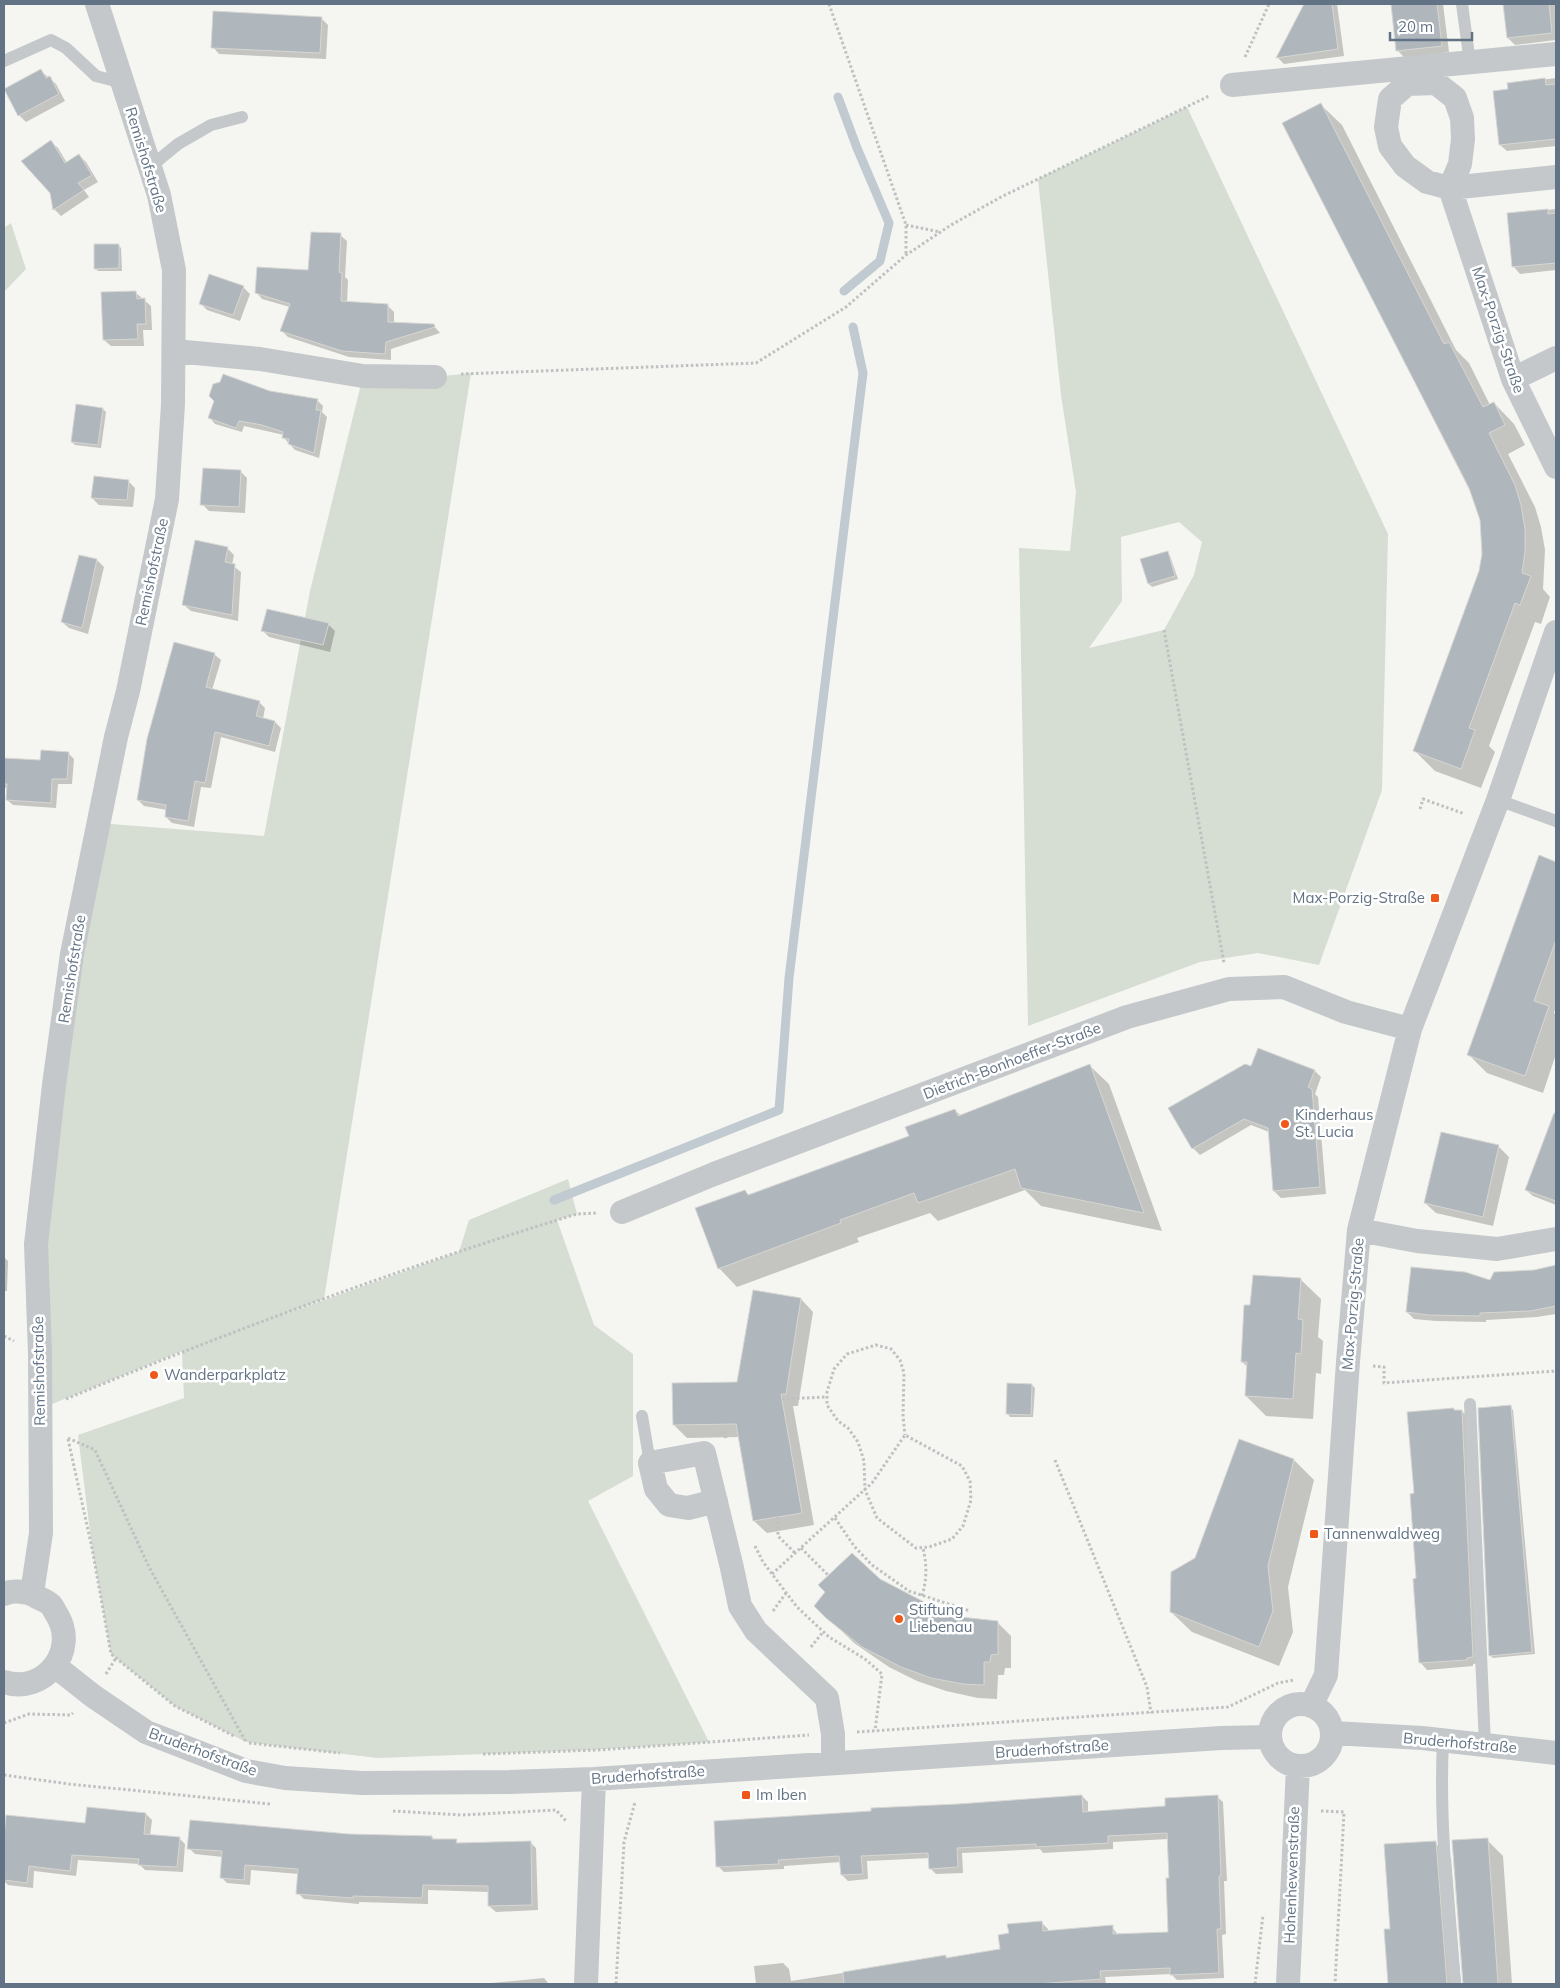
<svg xmlns="http://www.w3.org/2000/svg" width="1560" height="1988" font-family="Mulish,sans-serif">
<style>
.green{fill:#d6ddd2;fill-rule:evenodd}
.shadow{fill:#0003}
.lines{fill:none;stroke-linecap:round;stroke-linejoin:round}
.stream{stroke:#c0cad0;stroke-width:9}
.building{fill:#afb6bc;stroke:#d7d7d4}
.path{stroke:#bec0c2;stroke-width:3;stroke-dasharray:2.5 2.5;stroke-linecap:butt}
.service{stroke:#c4c8cb;stroke-width:12}
.minor{stroke:#c4c8cb;stroke-width:24}
.poi-dot{fill:#ef5818;stroke:#fff;stroke-width:2}
.labels{text-anchor:middle;stroke-width:5;stroke-linejoin:round;paint-order:stroke}
.street-label{font-size:15px;fill:#627385;stroke:#fff}
.poi-label{font-size:15px;fill:#627385;stroke:#fff;text-anchor:start}
</style>
<rect width="100%" height="100%" fill="#f5f6f1"/>
<path class="green" d="M 1187,107 L 1388,534 L 1382,790 L 1319,965 L 1258,953 L 1200,962 L 1028,1026 L 1019,548 L 1070,551 L 1076,492 L 1061,395 L 1038,179 ZM 1179,522 L 1202,542 L 1194,575 L 1164,630 L 1089,648 L 1122,601 L 1121,537 Z
M 11,223 L 26,269 L 4,292 L 4,228 Z
M 471,373 L 324,1299 L 277,1317 L 459,1252 L 469,1220 L 568,1179 L 577,1214 L 557,1220 L 594,1325 L 633,1354 L 633,1476 L 588,1501 L 709,1742 L 589,1750 L 377,1758 L 246,1742 L 175,1706 L 111,1654 L 92,1548 L 78,1435 L 184,1398 L 182,1351 L 40,1409 L 36,1244 L 98,823 L 264,836 L 310,591 L 363,376 L 435,377 Z"/>
<path class="shadow" d="M 1305,4 L 1337,4 L 1344,56 L 1284,64 L 1278,58 Z
M 1392,4 L 1443,4 L 1449,52 L 1405,58 L 1398,51 Z
M 1504,4 L 1555,4 L 1556,40 L 1515,45 L 1508,38 Z
M 321,18 L 328,25 L 326,59 L 219,54 L 213,47 Z
M 41,71 L 56,84 L 65,101 L 26,122 L 19,115 Z
M 1556,78 L 1556,146 L 1507,151 L 1500,145 L 1510,91 L 1509,84 Z
M 1321,105 L 1342,125 L 1456,350 L 1469,363 L 1490,405 L 1494,403 L 1514,424 L 1525,445 L 1508,454 L 1535,507 L 1541,527 L 1545,550 L 1543,589 L 1550,597 L 1541,624 L 1535,622 L 1489,746 L 1495,752 L 1481,788 L 1435,771 L 1415,751 L 1480,571 L 1483,554 L 1481,520 L 1476,503 L 1284,124 Z
M 51,142 L 58,148 L 67,163 L 79,155 L 86,162 L 98,182 L 84,190 L 89,197 L 61,216 L 54,209 L 51,192 Z
M 1556,209 L 1556,270 L 1520,274 L 1514,267 L 1508,214 Z
M 340,235 L 347,241 L 345,277 L 348,280 L 347,302 L 387,305 L 394,312 L 394,324 L 434,326 L 440,333 L 391,349 L 391,360 L 349,357 L 288,337 L 282,331 L 290,307 L 262,299 L 256,292 L 309,272 Z
M 118,245 L 121,248 L 122,271 L 98,271 L 95,268 Z
M 243,287 L 250,294 L 240,321 L 207,310 L 200,303 Z
M 136,293 L 151,306 L 152,330 L 143,330 L 144,346 L 111,346 L 104,340 Z
M 269,392 L 318,401 L 323,406 L 322,412 L 327,417 L 319,458 L 295,450 L 284,438 L 284,435 L 244,426 L 242,432 L 215,424 L 210,418 Z
M 103,409 L 106,412 L 101,448 L 75,445 L 72,442 Z
M 240,471 L 247,478 L 245,513 L 209,511 L 202,504 Z
M 129,482 L 135,488 L 133,507 L 99,505 L 92,498 Z
M 227,548 L 234,555 L 232,565 L 241,572 L 238,621 L 191,611 L 184,605 Z
M 1167,553 L 1170,556 L 1178,579 L 1152,587 L 1149,584 Z
M 80,556 L 97,560 L 104,567 L 88,634 L 69,628 L 62,622 Z
M 328,624 L 335,631 L 330,652 L 269,637 L 262,630 Z
M 214,654 L 221,660 L 212,690 L 259,702 L 265,708 L 263,719 L 275,722 L 281,728 L 275,752 L 221,737 L 211,788 L 201,787 L 194,827 L 172,823 L 166,817 L 167,810 L 144,806 L 138,800 Z
M 68,753 L 74,759 L 72,784 L 58,784 L 56,808 L 13,805 L 7,800 L 7,789 L 4,786 L 4,760 L 41,762 Z
M 1540,857 L 1556,863 L 1556,1007 L 1554,1013 L 1556,1015 L 1556,1054 L 1543,1093 L 1487,1073 L 1469,1055 Z
M 1090,1066 L 1109,1084 L 1162,1231 L 1041,1206 L 1025,1190 L 938,1221 L 930,1213 L 857,1238 L 859,1242 L 737,1287 L 719,1268 L 745,1191 L 750,1196 L 910,1136 L 955,1110 L 961,1116 Z
M 1252,1068 L 1315,1071 L 1321,1077 L 1315,1094 L 1318,1097 L 1326,1194 L 1281,1198 L 1274,1191 L 1269,1132 L 1251,1125 L 1200,1155 L 1193,1148 Z
M 1556,1116 L 1556,1205 L 1533,1196 L 1526,1190 Z
M 1442,1133 L 1499,1147 L 1509,1157 L 1493,1226 L 1436,1213 L 1425,1203 Z
M 4,1245 L 5,1258 L 8,1261 L 7,1291 L 4,1291 Z
M 1556,1267 L 1556,1314 L 1537,1317 L 1486,1320 L 1486,1322 L 1436,1321 L 1414,1319 L 1407,1312 L 1491,1282 Z
M 1300,1279 L 1321,1299 L 1318,1337 L 1323,1341 L 1321,1374 L 1316,1373 L 1313,1419 L 1266,1416 L 1246,1396 L 1248,1367 L 1242,1362 L 1252,1306 Z
M 801,1299 L 813,1312 L 798,1406 L 793,1406 L 814,1525 L 767,1533 L 754,1521 L 740,1437 L 687,1438 L 674,1425 L 738,1383 Z
M 1032,1385 L 1035,1388 L 1033,1417 L 1010,1417 L 1007,1413 Z
M 1510,1407 L 1513,1410 L 1535,1654 L 1493,1658 L 1490,1655 Z
M 1453,1409 L 1455,1411 L 1462,1411 L 1468,1418 L 1479,1663 L 1473,1664 L 1473,1666 L 1427,1670 L 1421,1663 L 1415,1494 Z
M 1294,1460 L 1314,1480 L 1288,1587 L 1293,1632 L 1279,1666 L 1192,1632 L 1171,1612 L 1196,1559 Z
M 880,1580 L 927,1606 L 961,1618 L 997,1622 L 1011,1636 L 1011,1668 L 1005,1668 L 1004,1675 L 998,1675 L 997,1699 L 978,1698 L 946,1691 L 917,1681 L 889,1667 L 854,1643 L 816,1606 Z
M 1082,1796 L 1088,1802 L 1088,1813 L 1167,1807 L 1217,1797 L 1223,1802 L 1227,1881 L 1224,1881 L 1226,1934 L 1222,1935 L 1224,1978 L 1177,1980 L 1171,1974 L 1105,1977 L 1106,1984 L 756,1984 L 754,1966 L 783,1963 L 789,1969 L 791,1981 L 946,1957 L 948,1959 L 1001,1950 L 1010,1934 L 1042,1923 L 1048,1929 L 1048,1932 L 1112,1927 L 1118,1935 L 1170,1933 L 1168,1839 L 1113,1842 L 1113,1849 L 1043,1853 L 1040,1849 L 962,1853 L 963,1873 L 936,1874 L 930,1868 L 930,1858 L 867,1861 L 868,1879 L 848,1881 L 842,1875 L 841,1862 L 784,1866 L 784,1869 L 724,1872 L 718,1866 L 958,1806 Z
M 146,1814 L 152,1820 L 150,1836 L 179,1838 L 185,1844 L 183,1872 L 145,1870 L 139,1864 L 78,1860 L 76,1876 L 34,1871 L 33,1888 L 8,1885 L 4,1881 L 7,1817 L 86,1824 Z
M 349,1835 L 432,1837 L 435,1840 L 456,1841 L 459,1844 L 530,1842 L 536,1848 L 538,1910 L 496,1912 L 489,1906 L 489,1892 L 428,1890 L 428,1904 L 359,1902 L 359,1904 L 304,1899 L 298,1893 L 299,1874 L 251,1870 L 250,1885 L 227,1883 L 221,1877 L 223,1857 L 195,1854 L 189,1848 Z
M 1487,1840 L 1503,1856 L 1512,1984 L 1464,1984 Z
M 1435,1843 L 1451,1858 L 1461,1984 L 1389,1984 L 1385,1930 L 1392,1930 Z
M 544,1978 L 549,1984 L 480,1984 Z"/>
<g class="lines">
<path class="stream" d="M 838,97 L 857,148 L 889,223 L 880,261 L 844,291
M 554,1200 L 779,1110 L 789,978 L 863,373 L 853,327"/>
</g>
<path class="building" d="M 1304,4 L 1332,4 L 1338,49 L 1276,58 Z
M 1391,4 L 1437,4 L 1442,46 L 1396,51 Z
M 1503,4 L 1549,4 L 1552,33 L 1507,38 Z
M 213,11 L 322,17 L 320,53 L 211,48 Z
M 41,69 L 46,78 L 50,76 L 59,94 L 18,116 L 4,89 Z
M 1545,78 L 1546,85 L 1556,84 L 1556,139 L 1499,145 L 1493,91 L 1508,89 L 1507,83 Z
M 1321,103 L 1444,344 L 1449,342 L 1483,407 L 1494,402 L 1505,425 L 1489,433 L 1515,485 L 1521,505 L 1525,529 L 1525,551 L 1522,573 L 1531,576 L 1520,605 L 1515,603 L 1469,728 L 1475,730 L 1461,769 L 1413,751 L 1479,571 L 1482,554 L 1480,520 L 1469,488 L 1282,123 Z
M 51,140 L 65,163 L 79,154 L 92,175 L 78,183 L 84,190 L 53,210 L 50,193 L 21,161 Z
M 1548,209 L 1548,214 L 1556,213 L 1556,263 L 1512,267 L 1507,213 Z
M 311,232 L 341,233 L 339,272 L 342,273 L 341,301 L 388,304 L 388,322 L 434,324 L 435,327 L 386,342 L 385,354 L 342,351 L 280,331 L 290,304 L 255,293 L 257,267 L 308,270 Z
M 94,244 L 119,244 L 119,268 L 94,269 Z
M 209,274 L 244,286 L 233,315 L 199,304 Z
M 136,291 L 137,299 L 145,298 L 146,324 L 137,324 L 138,339 L 103,340 L 101,292 Z
M 223,374 L 270,391 L 318,399 L 316,410 L 321,410 L 314,453 L 288,444 L 289,439 L 282,438 L 283,432 L 262,425 L 239,421 L 236,428 L 208,418 L 214,401 L 209,396 L 213,384 L 220,382 Z
M 76,404 L 103,408 L 98,445 L 71,442 Z
M 203,468 L 241,470 L 239,507 L 200,505 Z
M 94,476 L 129,480 L 127,500 L 91,498 Z
M 195,540 L 228,547 L 225,562 L 235,564 L 232,615 L 182,605 Z
M 1168,551 L 1175,576 L 1148,584 L 1140,559 Z
M 79,555 L 97,559 L 82,628 L 61,622 Z
M 267,609 L 329,623 L 323,645 L 261,631 Z
M 174,642 L 215,653 L 206,687 L 260,701 L 256,716 L 275,721 L 269,746 L 215,732 L 205,783 L 195,781 L 188,821 L 165,817 L 166,805 L 137,800 L 147,739 Z
M 41,750 L 69,752 L 67,779 L 52,779 L 51,803 L 6,800 L 7,784 L 4,784 L 4,758 L 40,760 Z
M 1539,855 L 1556,862 L 1556,940 L 1534,1001 L 1549,1006 L 1525,1076 L 1467,1055 Z
M 1258,1048 L 1315,1070 L 1308,1087 L 1312,1089 L 1320,1187 L 1273,1191 L 1268,1128 L 1244,1119 L 1192,1149 L 1168,1108 L 1245,1064 L 1251,1066 Z
M 1090,1064 L 1144,1213 L 1021,1188 L 1015,1169 L 918,1203 L 914,1193 L 840,1220 L 841,1223 L 718,1269 L 695,1208 L 745,1190 L 748,1195 L 909,1136 L 905,1127 L 955,1109 L 958,1116 Z
M 1554,1113 L 1556,1113 L 1556,1201 L 1525,1190 Z
M 1441,1132 L 1499,1145 L 1483,1217 L 1424,1203 Z
M 1556,1265 L 1556,1306 L 1530,1311 L 1480,1313 L 1480,1316 L 1428,1315 L 1406,1312 L 1411,1267 L 1465,1272 L 1490,1280 L 1494,1272 L 1534,1270 Z
M 1253,1275 L 1301,1278 L 1298,1319 L 1303,1320 L 1301,1354 L 1296,1353 L 1293,1399 L 1245,1396 L 1247,1362 L 1241,1362 L 1244,1305 L 1250,1305 Z
M 753,1290 L 801,1298 L 786,1394 L 781,1394 L 802,1513 L 753,1521 L 736,1424 L 673,1425 L 672,1383 L 737,1382 Z
M 1007,1383 L 1032,1384 L 1031,1415 L 1006,1414 Z
M 1511,1405 L 1532,1652 L 1489,1656 L 1478,1408 Z
M 1454,1408 L 1454,1410 L 1462,1410 L 1473,1657 L 1467,1658 L 1467,1660 L 1419,1663 L 1413,1579 L 1416,1578 L 1410,1494 L 1414,1493 L 1407,1412 Z
M 1239,1439 L 1294,1459 L 1268,1566 L 1273,1611 L 1259,1647 L 1170,1612 L 1171,1572 L 1195,1558 Z
M 852,1553 L 880,1579 L 928,1604 L 961,1617 L 998,1621 L 998,1654 L 991,1655 L 990,1662 L 984,1662 L 984,1685 L 963,1684 L 931,1678 L 901,1667 L 862,1647 L 826,1618 L 814,1606 L 825,1592 L 818,1585 Z
M 1082,1795 L 1083,1812 L 1165,1806 L 1165,1798 L 1218,1795 L 1221,1875 L 1219,1876 L 1221,1929 L 1217,1929 L 1219,1973 L 1170,1975 L 1170,1968 L 1100,1971 L 1101,1979 L 1037,1984 L 844,1984 L 843,1972 L 946,1955 L 946,1958 L 1000,1949 L 998,1935 L 1009,1933 L 1007,1924 L 1042,1921 L 1043,1931 L 1113,1925 L 1113,1934 L 1168,1932 L 1166,1878 L 1169,1878 L 1167,1833 L 1108,1836 L 1108,1843 L 1036,1847 L 1036,1844 L 957,1848 L 958,1867 L 929,1869 L 928,1853 L 861,1856 L 863,1874 L 841,1875 L 839,1856 L 778,1860 L 779,1864 L 716,1867 L 714,1821 L 871,1811 L 871,1808 L 958,1804 Z
M 87,1807 L 146,1813 L 144,1834 L 180,1837 L 177,1867 L 138,1865 L 139,1859 L 72,1855 L 70,1871 L 29,1866 L 27,1883 L 4,1880 L 4,1836 L 6,1815 L 85,1823 Z
M 190,1820 L 349,1834 L 432,1836 L 432,1839 L 457,1839 L 456,1843 L 531,1841 L 532,1905 L 488,1906 L 488,1886 L 423,1885 L 422,1898 L 353,1896 L 353,1898 L 296,1894 L 298,1869 L 245,1865 L 244,1880 L 220,1878 L 222,1851 L 187,1849 Z
M 1488,1838 L 1498,1984 L 1463,1984 L 1452,1840 Z
M 1436,1841 L 1447,1984 L 1388,1984 L 1384,1929 L 1390,1929 L 1384,1844 Z"/>
<g class="lines">
<path class="path" d="M 829,4 L 906,225 L 906,254
M 1245,57 L 1269,4
M 906,225 L 940,232
M 461,374 L 756,363 L 846,307 L 906,255 L 951,225 L 1001,197 L 1209,96
M 1164,630 L 1224,963
M 1420,809 L 1423,799 L 1465,814
M 4,1336 L 14,1341
M 1373,1366 L 1384,1367 L 1384,1383 L 1556,1371
M 66,1399 C 233,1330 403,1267 577,1214 L 597,1213
M 782,1399 L 827,1397
M 719,1432 L 724,1431 L 726,1439
M 68,1438 L 95,1450 L 149,1567 L 246,1742
M 68,1439 L 92,1548 L 111,1654 L 175,1706 L 234,1736
M 1055,1460 L 1147,1687 L 1151,1713
M 778,1517 L 778,1536 L 795,1553
M 835,1518 L 854,1546 L 872,1565 L 909,1591 L 970,1611
M 755,1546 L 763,1562 L 797,1607 L 829,1637 L 865,1659 L 882,1674 L 875,1731
M 801,1548 L 828,1575
M 772,1574 L 872,1483 L 905,1435 L 962,1466 L 970,1481 L 971,1500 L 963,1526 L 952,1539 L 929,1547 L 916,1548 L 877,1518 L 865,1490 L 864,1461 L 858,1442 L 848,1428 L 838,1421 L 827,1405 L 827,1392 L 834,1369 L 847,1354 L 876,1345 L 891,1349 L 900,1360 L 904,1373 L 903,1416 L 905,1435
M 922,1596 C 927,1579 927,1565 923,1548
M 773,1611 L 786,1593
M 811,1647 L 823,1632
M 106,1674 L 116,1658
M 4,1723 L 29,1714 L 71,1715 L 73,1713
M 857,1732 L 1228,1707 L 1278,1683 L 1294,1680
M 249,1743 L 340,1753
M 483,1754 L 598,1750 L 809,1735
M 4,1775 L 69,1784 L 271,1804
M 393,1811 L 462,1815 L 556,1810 L 566,1821
M 1321,1811 L 1344,1812 L 1335,1984
M 616,1984 L 624,1842 L 635,1802
M 1255,1984 L 1263,1915"/>
<path class="service" d="M 1462,4 L 1470,63
M 4,61 L 51,40 L 66,48 L 96,76 L 123,83
M 150,167 L 178,144 L 211,125 L 242,117
M 1498,800 L 1556,821
M 1470,1404 L 1485,1745
M 642,1416 L 650,1463
M 1443,1741 C 1439,1822 1448,1903 1455,1984"/>
<path class="minor" d="M 1232,85 L 1556,54
M 1556,177 L 1450,188 L 1427,182 L 1405,166 L 1390,146 L 1386,127 L 1390,99 L 1407,84 L 1436,83 L 1455,98 L 1462,118 L 1463,139 L 1460,164 L 1450,188 L 1513,379 L 1556,467
M 174,351 L 260,359 L 363,376 L 435,377
M 1513,379 L 1556,358
M 622,1212 L 714,1174 L 1127,1017 L 1229,989 L 1284,987 L 1346,1012 L 1410,1029
M 1359,1230 L 1417,1241 L 1497,1249 L 1556,1239
M 716,1501 L 688,1508 L 669,1505 L 656,1489 L 650,1463 L 704,1453 L 732,1568 L 740,1606 L 756,1631 L 827,1698 L 833,1734 L 833,1763
M 32,1593 L 41,1533 L 40,1353 L 36,1244 L 54,1085 L 72,954 L 116,737 L 128,691 L 167,499 L 173,404 L 174,270 L 159,195 L 97,4
M 4,1594 C 13,1590 28,1591 37,1597 C 41,1599 47,1601 51,1605 C 53,1607 55,1612 57,1615 C 79,1651 44,1695 4,1682
M 55,1666 L 93,1696 L 146,1732 L 246,1771 L 285,1778 L 362,1783 L 510,1782 L 594,1779 L 1221,1738 L 1270,1737
M1270 1735a31 31 0 1 1 62 0a31 31 0 1 1-62 0Z
M 1311,1706 L 1326,1675 L 1348,1362 L 1359,1230 L 1410,1029 L 1498,800 L 1556,632
M 1333,1733 L 1422,1738 L 1556,1753
M 586,1984 L 594,1779
M 1288,1984 L 1298,1767"/>
</g>
<g class="poi-dot">
<rect x="1430" y="893" width="10" height="10" rx="2.5"/>
<circle cx="1285" cy="1124" r="5"/>
<circle cx="154" cy="1375" r="5"/>
<rect x="1309" y="1529" width="10" height="10" rx="2.5"/>
<circle cx="899" cy="1619" r="5"/>
<rect x="741" y="1790" width="10" height="10" rx="2.5"/>
</g>
<g class="labels">
<g class="street-label">
<text transform="translate(146 160) rotate(73)" y="5">Remishofstraße</text>
<text transform="translate(1498 330) rotate(71)" y="5">Max-Porzig-Straße</text>
<text transform="translate(152 572) rotate(-78)" y="5">Remishofstraße</text>
<text transform="translate(72 969) rotate(-81)" y="5">Remishofstraße</text>
<text transform="translate(1012 1061) rotate(-21)" y="5">Dietrich-Bonhoeffer-Straße</text>
<text transform="translate(1353 1304) rotate(-85)" y="5">Max-Porzig-Straße</text>
<text transform="translate(39 1371) rotate(-91)" y="5">Remishofstraße</text>
<text transform="translate(1460 1743) rotate(5)" y="5">Bruderhofstraße</text>
<text transform="translate(1052 1749) rotate(-4)" y="5">Bruderhofstraße</text>
<text transform="translate(203 1752) rotate(20)" y="5">Bruderhofstraße</text>
<text transform="translate(648 1775) rotate(-4)" y="5">Bruderhofstraße</text>
<text transform="translate(1292 1875) rotate(-88)" y="5">Hohenhewenstraße</text>
</g>
<g class="poi-label">
<text x="1425" y="903" text-anchor="end">Max-Porzig-Straße</text>
<text x="1295" y="1120">Kinderhaus<tspan x="1295" dy="17">St. Lucia</tspan></text>
<text x="164" y="1380">Wanderparkplatz</text>
<text x="1324" y="1539">Tannenwaldweg</text>
<text x="909" y="1615">Stiftung<tspan x="909" dy="17">Liebenau</tspan></text>
<text x="756" y="1800">Im Iben</text>
</g>
</g>
<rect width="1560" height="1988" fill="none" stroke="#627385" stroke-width="10"/>
<path d="M1390 32v8h82v-8" fill="none" stroke="#627385" stroke-width="2.5"/>
<text x="1398" y="32" font-size="15" fill="#627385" stroke="#ffffff" stroke-width="4" paint-order="stroke">20 m</text>
</svg>
